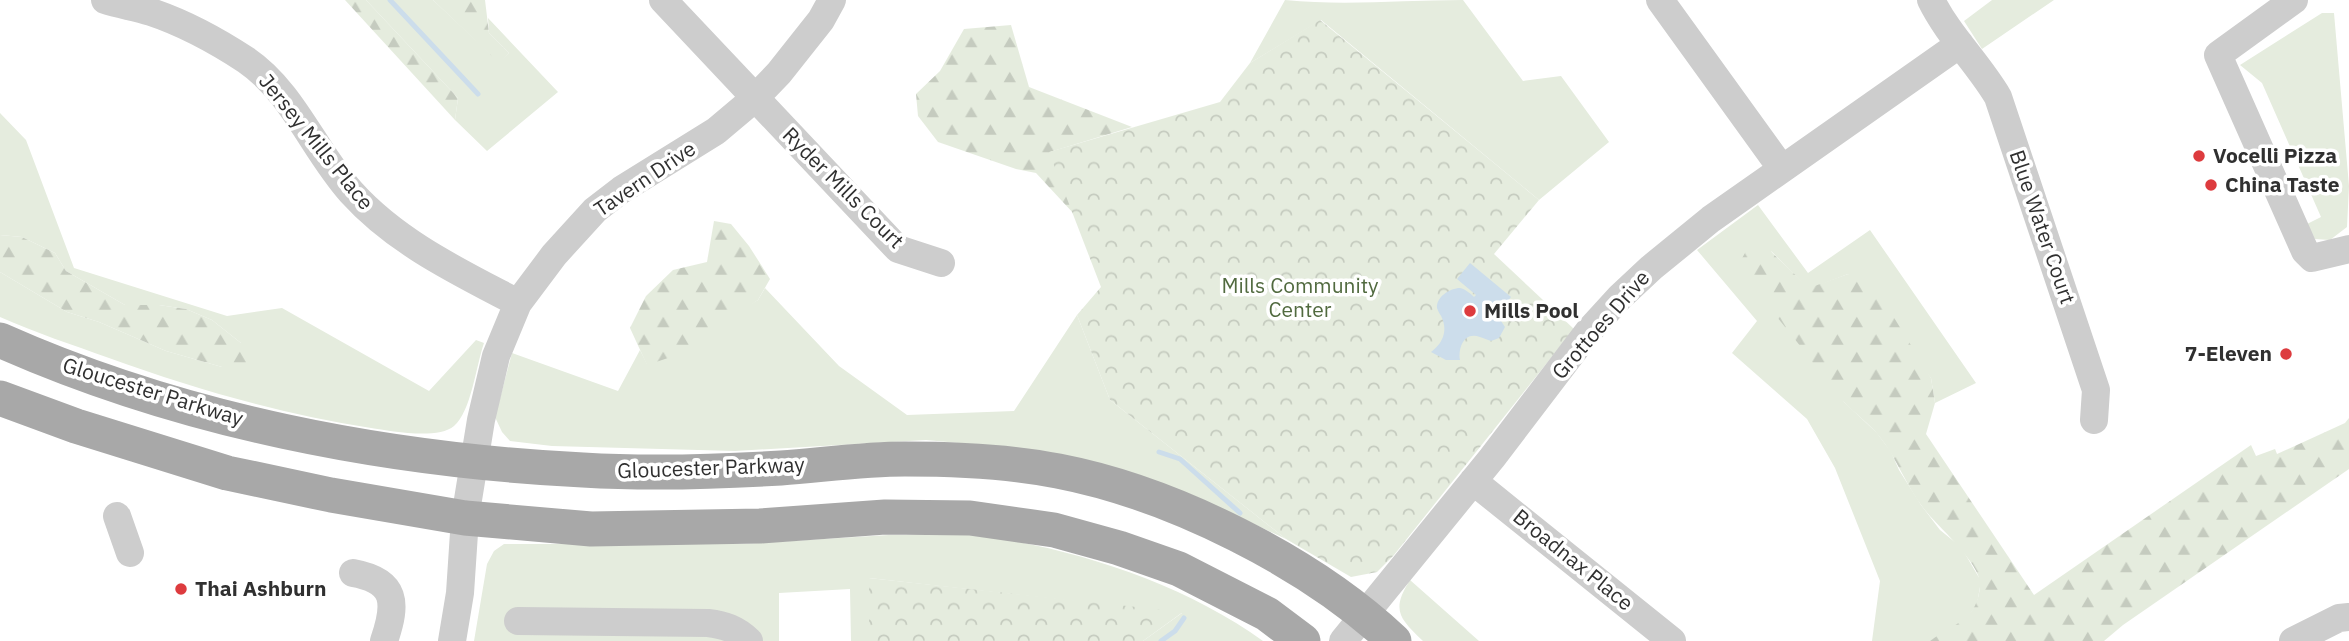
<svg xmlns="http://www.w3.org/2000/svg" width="2349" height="641" font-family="'IBM Plex Sans',sans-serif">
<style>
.grass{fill:#e5ecde}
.forest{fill:url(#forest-firs)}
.park{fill:url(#park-crowns)}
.water{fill:#ccddeb}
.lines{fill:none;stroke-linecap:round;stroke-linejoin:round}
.stream{stroke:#ccddeb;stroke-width:5}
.minor{stroke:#cdcdcd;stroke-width:28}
.major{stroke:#a8a8a8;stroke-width:35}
.poi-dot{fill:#dd3b3e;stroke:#fff;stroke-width:2.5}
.labels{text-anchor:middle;stroke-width:7;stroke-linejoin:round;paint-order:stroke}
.street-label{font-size:21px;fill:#303030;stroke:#fff}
.poi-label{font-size:21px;font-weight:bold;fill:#303030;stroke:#fff;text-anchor:start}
.park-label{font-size:21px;fill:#516a3f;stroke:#fff}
</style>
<defs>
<pattern id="forest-firs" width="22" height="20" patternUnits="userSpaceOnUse" patternTransform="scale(1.75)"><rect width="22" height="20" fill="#e5ecde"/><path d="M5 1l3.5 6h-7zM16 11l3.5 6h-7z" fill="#c5cbbf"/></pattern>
<pattern id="park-crowns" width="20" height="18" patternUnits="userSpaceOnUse" patternTransform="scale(1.75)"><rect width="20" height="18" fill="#e5ecde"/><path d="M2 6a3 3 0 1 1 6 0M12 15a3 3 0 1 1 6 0" fill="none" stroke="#c5cbbf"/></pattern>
</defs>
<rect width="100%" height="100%" fill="#fff"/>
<path class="grass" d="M 366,0 L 433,0 L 499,62 L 509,53 L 489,33 L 488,18 L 558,92 L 487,151 L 455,120 L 458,98 Z
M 1285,0 C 1344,6 1404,0 1463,0 L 1523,81 L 1561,76 L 1609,142 L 1539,200 L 1321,20 L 1250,63 Z
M 1992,0 L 2054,0 L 1982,49 L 1964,21 Z
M 2322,13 L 2334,13 L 2349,186 L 2347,227 L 2330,240 L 2315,239 L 2307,224 L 2321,217 L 2262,83 L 2240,65 Z
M 0,113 L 26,140 L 74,268 L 227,316 L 282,308 L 429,391 L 476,340 L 484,343 C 476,366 471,412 454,426 C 438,440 390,431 371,428 C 281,414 195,389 109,358 C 73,345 36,333 0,317 L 0,272 L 67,312 L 99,322 L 166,351 L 222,367 L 241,343 L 212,320 L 186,309 L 159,305 L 125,305 L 66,271 L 55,253 L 22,237 L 0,235 Z
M 1758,205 L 1808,273 L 1870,230 L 1976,383 L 1935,403 L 1931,378 L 1848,274 L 1809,289 L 1771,251 L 1844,402 L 1877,433 L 1891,452 L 1899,470 L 1921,505 L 1940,530 L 1961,547 L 1981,581 L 1977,604 L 1965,621 L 1930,641 L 1872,641 L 1880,581 L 1835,468 L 1807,419 L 1732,353 L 1757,321 L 1697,250 Z
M 765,288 L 839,366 L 907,415 L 1014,411 L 1077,315 L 1110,400 L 1286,539 L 1190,494 L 1014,448 L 926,440 L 735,451 L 552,446 L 510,441 L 502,432 L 495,417 L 512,353 L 618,391 L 640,350 L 647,364 L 758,300 Z
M 889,535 C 917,535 947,532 974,535 C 1072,547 1183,583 1263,641 L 1143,641 L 1182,613 L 869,578 L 869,641 L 851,641 L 850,589 L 779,593 L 779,641 L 474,641 L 487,564 L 494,551 L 504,544 L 742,544 Z
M 1410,580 L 1479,641 L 1423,641 C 1399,618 1391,610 1410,580 Z"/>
<path class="forest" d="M 345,0 L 366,0 L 458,98 L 455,120 Z
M 433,0 L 485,0 L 489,33 L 509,53 L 499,63 Z
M 1011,25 L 1029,87 L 1132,127 L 1050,152 L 1074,214 L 1036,173 L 1016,169 L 938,142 L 918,116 L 916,94 L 940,71 L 964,29 Z
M 714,221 L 731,224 L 749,246 L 770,279 L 758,300 L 680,354 L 647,365 L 630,328 L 646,296 L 673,270 L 707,262 Z
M 0,235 L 22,237 L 55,253 L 66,271 L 125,305 L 159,305 L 186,309 L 212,320 L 241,343 L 253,360 L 247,371 L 222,367 L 166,351 L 99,322 L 67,312 L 0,272 Z
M 1763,244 L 1809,288 L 1848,274 L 1864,281 L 1893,316 L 1931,378 L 1935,403 L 1926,434 L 2034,595 L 2251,445 L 2256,456 L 2275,449 L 2277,454 L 2345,423 L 2349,418 L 2349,469 L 2123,625 L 2104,641 L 1930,641 C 1955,623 1978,620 1980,585 C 1981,563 1937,526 1924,509 C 1906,486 1897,458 1879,436 C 1869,423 1855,414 1844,402 C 1829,386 1815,366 1801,347 C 1779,319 1755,293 1741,260 L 1749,246 Z"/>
<path class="park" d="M 1320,20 L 1539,200 L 1494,254 L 1574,329 L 1394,555 L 1377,572 L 1351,577 L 1286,539 L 1110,400 L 1077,315 L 1101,287 L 1049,152 L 1220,102 L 1250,63 Z
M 869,578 L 1183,612 L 1143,641 L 869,641 Z"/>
<path class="water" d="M 1470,263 L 1511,297 L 1497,315 L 1505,327 L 1499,338 L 1491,341 C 1487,340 1484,338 1480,337 C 1464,331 1458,348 1460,360 L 1446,360 L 1431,352 C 1442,344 1448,332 1442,318 C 1441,315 1438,312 1437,308 C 1436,297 1450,288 1460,288 C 1465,289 1470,293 1474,297 L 1476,295 L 1457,279 Z"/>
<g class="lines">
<path class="stream" d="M 390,0 L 478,94
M 1159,452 L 1180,459 L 1240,513
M 1161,641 L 1175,631 L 1184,618"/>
<path class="minor" d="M 105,0 C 120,5 136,7 151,12 C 184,23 217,41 246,60 C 293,92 314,151 351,192 C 397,243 459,272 518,303
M 663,0 L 898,249 L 941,263
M 1660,0 L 1782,169
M 1931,0 C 1948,35 1978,63 1998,97 L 2096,390 L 2094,420
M 2294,0 L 2218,55 L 2305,251 L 2312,258 L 2349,249
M 1473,481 L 1672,641
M 117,516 L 130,553
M 353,573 C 397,581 397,603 384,641
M 518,621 L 708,623 C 725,625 736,629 749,641
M 452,641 L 460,593 L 465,518 L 481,420 L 496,356 L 518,303 L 554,255 L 595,210 L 621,190 L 716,131 L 754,99 L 779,73 L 821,20 L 832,0
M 1343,641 L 1492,458 L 1588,332 L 1620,297 L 1651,268 L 1711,219 L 1960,44
M 2293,641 L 2339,618 L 2349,617"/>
<path class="major" d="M 0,340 C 182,421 385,460 583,470 C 649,474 715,472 781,468 C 822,465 864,459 905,459 C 955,459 1008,461 1058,471 C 1172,493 1310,562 1394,641
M 0,398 L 76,426 L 227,473 L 331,495 L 465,518 L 591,529 L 760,526 L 885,517 L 970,518 L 1054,530 L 1119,548 L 1179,569 L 1267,614 L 1303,641"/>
</g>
<g class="poi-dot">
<circle cx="2199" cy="156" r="7"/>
<circle cx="2211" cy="185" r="7"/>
<circle cx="1470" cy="311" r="7"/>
<circle cx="2286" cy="354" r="7"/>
<circle cx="181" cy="589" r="7"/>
</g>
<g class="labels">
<g class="street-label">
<text transform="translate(316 142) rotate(51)" y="7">Jersey Mills Place</text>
<text transform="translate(645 179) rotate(-34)" y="7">Tavern Drive</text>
<text transform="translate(843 188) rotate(45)" y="7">Ryder Mills Court</text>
<text transform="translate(2042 227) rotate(71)" y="7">Blue Water Court</text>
<text transform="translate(1601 325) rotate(-49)" y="7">Grottoes Drive</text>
<text transform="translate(153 392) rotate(17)" y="7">Gloucester Parkway</text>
<text transform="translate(711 468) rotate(-2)" y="7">Gloucester Parkway</text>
<text transform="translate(1573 560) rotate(39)" y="7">Broadnax Place</text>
</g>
<g class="poi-label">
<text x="2213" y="163">Vocelli Pizza</text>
<text x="2225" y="192">China Taste</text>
<text x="1484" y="318">Mills Pool</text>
<text x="2272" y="361" text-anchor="end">7-Eleven</text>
<text x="195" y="596">Thai Ashburn</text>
</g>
<g class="park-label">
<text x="1300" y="293">Mills Community<tspan x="1300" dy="24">Center</tspan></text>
</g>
</g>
</svg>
